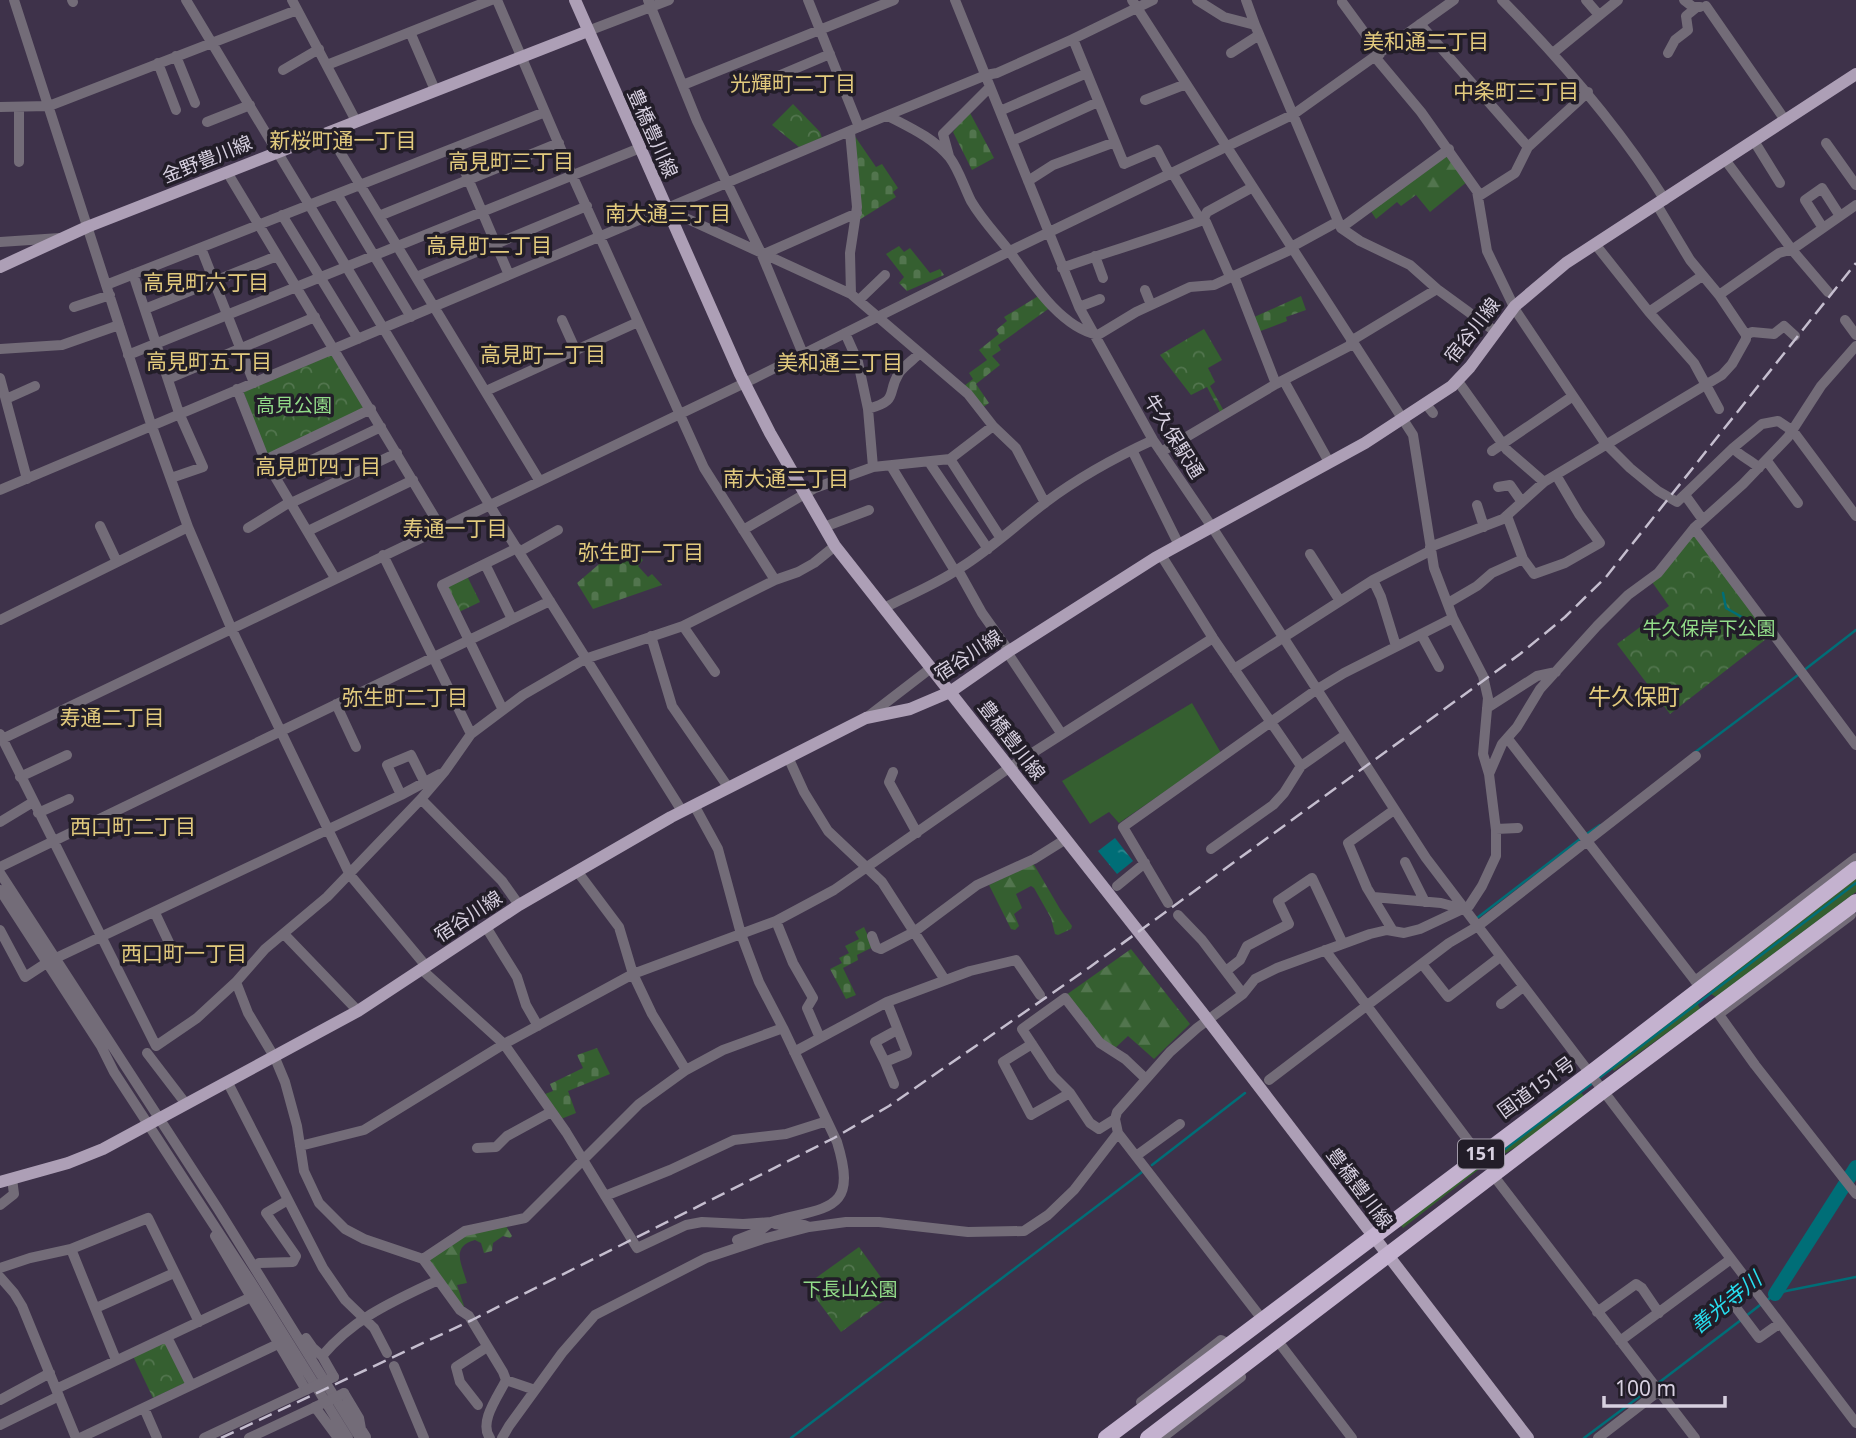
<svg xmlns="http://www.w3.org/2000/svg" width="1856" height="1438" font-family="'Noto Sans','Noto Sans JP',sans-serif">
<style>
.grass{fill:#355f30}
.forest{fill:url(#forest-firs)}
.cemetery{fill:url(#cemetery-stones)}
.park{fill:url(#park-crowns)}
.water{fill:url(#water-ripples)}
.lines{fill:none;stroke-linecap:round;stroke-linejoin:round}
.stream{stroke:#006e77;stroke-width:2.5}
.river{stroke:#006e77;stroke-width:14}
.minor{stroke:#736c78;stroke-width:10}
.major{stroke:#ad9fb6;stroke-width:12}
.highway{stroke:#c4b2cf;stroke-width:16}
.rail{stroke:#c5becf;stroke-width:2.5;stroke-dasharray:14 7;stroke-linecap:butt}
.minor-bridge{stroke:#736c78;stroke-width:10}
.labels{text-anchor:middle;stroke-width:7;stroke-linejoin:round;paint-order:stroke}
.shield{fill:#221d28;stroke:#a19aa9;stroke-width:2}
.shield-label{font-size:18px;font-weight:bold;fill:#d7d0e0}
.street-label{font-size:19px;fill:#d7d0e0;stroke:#221d28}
.park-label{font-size:19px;fill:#92dc89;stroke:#221d28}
.neighbourhood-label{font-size:21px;fill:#e2ca7d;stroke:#221d28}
.water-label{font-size:21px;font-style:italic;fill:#27deef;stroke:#221d28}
.quarter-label{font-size:23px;fill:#e2ca7d;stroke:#221d28}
</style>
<defs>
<pattern id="forest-firs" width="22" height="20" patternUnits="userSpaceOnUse" patternTransform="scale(1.75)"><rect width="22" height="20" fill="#355f30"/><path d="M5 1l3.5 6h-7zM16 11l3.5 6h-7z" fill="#52754e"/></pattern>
<pattern id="cemetery-stones" width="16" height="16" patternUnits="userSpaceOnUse" patternTransform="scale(1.75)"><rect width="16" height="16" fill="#355f30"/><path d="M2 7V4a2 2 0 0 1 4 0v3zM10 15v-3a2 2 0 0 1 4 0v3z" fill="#52754e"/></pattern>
<pattern id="park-crowns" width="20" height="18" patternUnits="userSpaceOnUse" patternTransform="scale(1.75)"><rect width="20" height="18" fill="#355f30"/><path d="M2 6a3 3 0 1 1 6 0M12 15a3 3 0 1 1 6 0" fill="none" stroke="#52754e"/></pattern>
<pattern id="water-ripples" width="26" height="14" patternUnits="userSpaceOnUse" patternTransform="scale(1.75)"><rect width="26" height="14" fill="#006e77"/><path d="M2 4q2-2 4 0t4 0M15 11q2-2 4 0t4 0" fill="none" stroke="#318890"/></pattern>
</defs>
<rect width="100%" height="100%" fill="#3e324a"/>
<path class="grass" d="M 1192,703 L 1221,753 L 1119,823 L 1109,812 L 1090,824 L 1062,781 Z
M 1856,873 L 1856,892 L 1716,997 L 1708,992 Z
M 1696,1000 L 1700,1009 L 1614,1071 L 1608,1063 Z
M 1579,1090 L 1584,1096 L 1534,1136 L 1478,1170 L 1403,1228 L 1398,1222 Z"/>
<path class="forest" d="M 1445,155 L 1468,181 L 1430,212 L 1416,195 L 1401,206 L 1397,202 L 1376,219 L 1370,210 Z
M 1033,863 L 1060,909 L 1072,926 L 1071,929 L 1058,935 L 1055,934 L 1051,918 L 1034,888 L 1031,886 L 1016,894 L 1022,908 L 1014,914 L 1019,926 L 1015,930 L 1011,929 L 989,885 Z
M 1131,949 L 1190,1024 L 1154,1059 L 1128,1036 L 1113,1050 L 1102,1041 L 1066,995 Z
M 506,1226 L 512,1236 L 510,1238 L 503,1236 L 493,1243 L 492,1251 L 484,1253 L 481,1243 L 475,1240 C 450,1247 462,1264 467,1283 L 457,1285 L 466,1312 L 428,1261 L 467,1233 Z"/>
<path class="cemetery" d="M 969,111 L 994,158 L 972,170 L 953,132 Z
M 854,135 L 876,167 L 882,164 L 898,188 L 893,192 L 896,197 L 859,220 Z
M 899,246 L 904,252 L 910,248 L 930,273 L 940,269 L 944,275 L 907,291 L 899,283 L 904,277 L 886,254 Z
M 1040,295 L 1051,307 L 998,345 L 1001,350 L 992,356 L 1000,365 L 976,384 L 989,403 L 982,408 L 964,386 L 973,379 L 969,373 L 987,360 L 979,350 L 999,334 L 996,330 L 1007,321 L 1004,317 Z
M 1301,296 L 1306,310 L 1286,317 L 1287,321 L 1258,332 L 1252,318 Z
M 625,542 L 643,560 L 638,566 L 648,577 L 652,574 L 662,585 L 593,609 L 577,583 Z
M 864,927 L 873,947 L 857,955 L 858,960 L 843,968 L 856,995 L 846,999 L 830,969 L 842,963 L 839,958 L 849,953 L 845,946 L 859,939 L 855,932 Z
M 597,1048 L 610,1074 L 568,1091 L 576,1113 L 561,1119 L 545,1094 L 553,1091 L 550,1084 L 583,1068 L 577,1055 Z"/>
<path class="park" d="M 793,104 L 820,132 L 822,138 L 799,147 L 772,125 Z
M 1204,329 L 1222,360 L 1208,368 L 1215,382 L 1210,386 L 1225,413 L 1221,414 L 1207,387 L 1191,395 L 1160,355 Z
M 331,355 L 334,356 L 364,409 L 269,454 L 266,452 L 243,391 Z
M 1694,532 L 1770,636 L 1670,714 L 1617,644 L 1669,606 L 1652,582 Z
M 467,576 L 480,602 L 459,612 L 446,586 Z
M 859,1247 L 893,1294 L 841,1332 L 806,1285 Z
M 165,1340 L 185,1383 L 153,1398 L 133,1356 Z"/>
<path class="water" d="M 1115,838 L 1133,861 L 1117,874 L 1098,851 Z"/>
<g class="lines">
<path class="stream" d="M 1723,593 L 1726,608 L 1747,620 L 1751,634
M 1803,671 L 1856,630
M 1694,753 L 1798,675
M 1585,835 L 1600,825
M 1477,918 L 1580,839
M 1599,1078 L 1856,883
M 1493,1158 L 1594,1082
M 1152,1165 L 1245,1093
M 1766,1301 L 1775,1294 L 1786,1291 L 1856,1277
M 1746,1316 L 1760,1305
M 1657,1384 L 1741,1320
M 791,1438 L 1142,1172
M 1584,1438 L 1651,1388"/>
<path class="river" d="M 1775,1294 L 1856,1167"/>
<path class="minor" d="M 14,0 L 150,421 L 188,527 L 232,630 L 350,875 L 426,966
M 72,0 L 73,2
M 186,0 L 495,514 L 682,811
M 292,0 L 356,121
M 497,0 L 572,175 L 704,468 L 775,580
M 648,0 L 697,121 L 762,255 L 803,354
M 808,0 L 859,127
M 955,0 L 1079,307 L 1153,440 L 1212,527 L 1426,858 L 1856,1423
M 1132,0 L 1413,435 L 1434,568 L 1453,618 L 1483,676 L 1488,698 L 1483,754 L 1489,774
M 1197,0 L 1224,17 L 1255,25
M 1246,0 L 1255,25 L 1341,228 L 1360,241 L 1410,265 L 1437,289 L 1496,332
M 1502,0 C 1563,62 1619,127 1665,200
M 1586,0 L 1599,15
M 1684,0 L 1693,7 L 1700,7
M 1342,2 L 1380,54
M 1706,6 L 1785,120
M 1420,24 L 1528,147
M 588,31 L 669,0
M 410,32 L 435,90
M 1073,39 L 1124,164 L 1157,150 L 1170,175
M 1231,53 L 1259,35
M 1553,53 L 1618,0
M 1668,53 L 1675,40 L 1688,30 L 1686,16 L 1697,7
M 176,56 L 195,103
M 1375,57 L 1421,112 L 1477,191 L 1487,251 L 1516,311 L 1573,396 L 1605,443 L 1630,468 L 1658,491 L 1677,502 L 1733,448 L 1762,424 L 1778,421 L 1793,431 L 1856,516
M 158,63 L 176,110
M 327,65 L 491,0
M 283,70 L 319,49
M 778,76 L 830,54
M 683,85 L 894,0
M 1145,100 L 1186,84
M 0,107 L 49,106 L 297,10
M 19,107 L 19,162
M 1000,111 L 1087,73
M 888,116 C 909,127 934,138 950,158 C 959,170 964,187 971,201 C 982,220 997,235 1010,252 C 1031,281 1061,328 1098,335 L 1136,312 L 1190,287 L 1214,285 L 1288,251 L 1295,245 L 1337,222
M 207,122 L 250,105
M 328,132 L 539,480
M 850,132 L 857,207 L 850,253 L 851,294
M 1012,141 L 1098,102
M 1754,141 L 1780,183
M 1826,143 L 1856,185
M 455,148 L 509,275
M 949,156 L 943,134 L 990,87
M 1726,161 L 1793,251 L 1828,292
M 227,172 L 441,528
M 1173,174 L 1200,219 L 1206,222 L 1228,272 L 1236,281 L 1276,384
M 1028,181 L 1053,165 L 1115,142
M 337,194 L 411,317
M 1479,196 L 1515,173 L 1528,147 L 1588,92
M 666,209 L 851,294 L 968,394 L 993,426 L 1016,448 L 1045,503
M 282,215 L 358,339
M 379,216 L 559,143
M 1341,228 L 1449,149
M 1823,228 L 1805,200 L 1822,188 L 1840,216
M 0,242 L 60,238
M 1595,244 L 1649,312 L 1694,363 L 1719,409
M 201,248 L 254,383
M 762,255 L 857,213
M 1095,256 L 1103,278
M 1062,268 C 1109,251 1156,238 1203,220 L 1207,212 L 1251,188
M 133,274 L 179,413 L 203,467 L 171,478
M 416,277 L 587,206
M 106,285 L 545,112
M 1145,290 L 1151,305
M 1719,295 L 1779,253 L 1793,249 L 1856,205
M 859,300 L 885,275
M 74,307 L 110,295
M 1079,307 L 1100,299
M 145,309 L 277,256
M 1649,312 L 1702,276
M 562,320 L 576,351
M 1845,320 L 1856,335
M 845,333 L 858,362 L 868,409 L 873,467
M 1746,335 L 1752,332 L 1774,334 L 1784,326 L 1795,336
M 1351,341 L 1437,289
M 0,349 L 62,345 L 119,325
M 128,355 L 640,148
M 0,378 L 27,479
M 168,379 L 315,317
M 1457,380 L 1507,450 L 1544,482
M 1284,381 L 1329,462
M 237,389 L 265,460 L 335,578
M 486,391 L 638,322
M 6,399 L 35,386
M 1426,404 L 1433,413
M 868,409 C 900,400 886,394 899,373 C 904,366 914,359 920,353
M 1733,448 C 1741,457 1751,460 1759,468
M 1132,450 L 1179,545
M 1492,451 L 1573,396
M 1161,452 L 1276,384 L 1353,344
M 950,459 L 1000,537
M 265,460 L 371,409
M 1767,461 L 1798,503
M 929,462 L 988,549
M 891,466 L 955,571
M 276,477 L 381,427
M 1498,487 L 1510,485 L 1522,502
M 0,490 L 859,127 L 986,75 L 997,73 L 1073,39 L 1153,0
M 1685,495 L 1703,520
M 291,503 L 397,453
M 1477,505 L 1484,527
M 1507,516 L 1523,559 L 1534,574 L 1565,563 L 1600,543 L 1579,514 L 1556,475
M 100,526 L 117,562
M 824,527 L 869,510
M 248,528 L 290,502
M 1694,528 L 1856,745
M 743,530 L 815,488 L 873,467 L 950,459 L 993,426
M 308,531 L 413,480
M 1430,547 L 1503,519 L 1544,482 L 1722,375 L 1732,364 L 1746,339 L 1746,335 L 1719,295 L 1690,260 L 1657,205
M 519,552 L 558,530
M 1310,554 L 1340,601
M 383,555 L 471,734
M 1161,555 L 1213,638 L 1301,766
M 485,564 L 512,619
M 958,570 L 982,613 L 1009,651
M 1373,580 L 1381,597 L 1396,646
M 1448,603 L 1477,586 L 1492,573 L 1523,559
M 884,608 C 909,595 937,584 960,568 C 991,549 1017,524 1046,502 C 1078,478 1116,457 1153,440
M 0,620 L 188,527
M 683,626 L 715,672
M 1421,634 L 1439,667
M 651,636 L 672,706 L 728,787
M 1007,652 L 1061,733
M 1234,669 L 1373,580 L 1430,551
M 336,704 L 356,747
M 1487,708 L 1537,676 L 1556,672
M 503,710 L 442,585 L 517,548
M 866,718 L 931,668
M 0,734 L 156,1046 L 197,1018 L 236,982 L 265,949 L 327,897 L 421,799 L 445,771 L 471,734 L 523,695 L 585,659 L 683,626 L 775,580 L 798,572 L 814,563 L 835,546
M 1508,739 L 1700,987
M 0,740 L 755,378 L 1010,251 L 1294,114 L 1454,0
M 788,757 L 804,792 L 828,831 L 882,882 L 945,980
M 893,772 L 889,782 L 917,833
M 20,777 L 67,755
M 401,795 L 387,765 L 411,755 L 424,781
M 421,799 L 502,881 L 519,905
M 694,805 L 718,849 L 741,934 L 759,982 L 783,1028 L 837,1142 C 859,1213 827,1206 771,1222 C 782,1229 796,1220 809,1227
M 38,813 L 69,799
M 0,822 L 33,802
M 1496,829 L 1518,828
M 1211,849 L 1273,805 L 1284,793 L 1301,766 L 1345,735
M 1405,862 L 1425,902
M 0,867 L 550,601
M 577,871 L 619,927 L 633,974 L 652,1014 L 686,1070
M 0,873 L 218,1209 L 360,1438
M 1117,886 L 1145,863
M 0,890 L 101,1046 L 114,1072 L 251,1282 L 348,1438
M 1373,897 L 1441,903 L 1463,909
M 1168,903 L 1123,827 L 1316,690 L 1344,673 L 1453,618
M 155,913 L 173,951
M 1178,915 L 1202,940 L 1243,994
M 776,921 L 793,963 L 813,998 L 807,1008 L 820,1038
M 486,927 L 517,977 L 526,1005 L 538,1026
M 0,930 L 25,977 L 48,962
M 1393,931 L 1367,888 L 1348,843 L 1394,810
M 284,934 L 358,1011
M 872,936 L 876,947 L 881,949 L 914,932 L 977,885 L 1034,859 L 1066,839
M 1325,950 L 1479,1155
M 56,958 L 401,795 L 440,774
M 1422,964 L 1448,997 L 1500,957
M 421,969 L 504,1044 L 566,1132 L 637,1248 L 686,1225 L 702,1222 L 743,1224 L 771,1222
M 1226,971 L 1240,960 L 1247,946 L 1289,924 L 1278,901 L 1312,878 L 1343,944
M 1695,981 L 1856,858
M 236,982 L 248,1013 L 275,1058 L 285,1082 L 297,1126 L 304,1171 L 319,1203 L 345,1229 L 364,1239 L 423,1259 L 460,1310 L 469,1316 L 503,1372 L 506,1380 C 499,1395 478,1422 490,1438
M 887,1002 L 907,1053 L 885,1062 L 894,1084
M 1501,1004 L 1523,987
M 1715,1009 L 1755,1065 L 1856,1194
M 1719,1014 L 1851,915
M 1032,1044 L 1003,1062 L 1031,1115 L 1070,1093
M 794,1052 L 887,1002 L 970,971 L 1016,960 L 1040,995
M 147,1053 L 186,1104
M 885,1062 L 875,1042 L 897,1030
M 1269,1080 L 1449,943 L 1478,926 L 1696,756
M 228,1083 L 323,1268 L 345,1300 L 374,1328 L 387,1353
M 1115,1119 L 1099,1129 L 1090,1123 L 1070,1093 L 1053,1076 L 1022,1029 L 1065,998 L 1100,1043 L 1125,1059 L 1146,1079
M 1118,1133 L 1262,1319
M 300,1146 L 364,1130 L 504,1044 L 633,974 L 776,921 L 834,890 L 1009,768 L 1213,638
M 477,1148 L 496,1147 L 507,1136 L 551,1112
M 1136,1156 L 1180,1124
M 1493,1175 L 1695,1438
M 605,1196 L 670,1170 L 734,1140 L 786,1134 L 827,1121
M 0,1205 L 14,1194 L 12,1179
M 737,1240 L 760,1231 L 771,1222
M 423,1259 L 465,1231 L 525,1218 L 639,1104 L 686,1070 L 723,1050 L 783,1028
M 259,1263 L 293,1262 L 296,1256 L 266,1213 L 288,1200
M 0,1268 L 30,1258 L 71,1249
M 0,1277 L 14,1293 L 22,1306 L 76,1438
M 1748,1280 L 1728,1297 L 1759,1338 L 1780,1323
M 96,1308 L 174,1273
M 1597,1312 L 1636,1284 L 1642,1288 L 1659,1313
M 167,1337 L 191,1385
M 306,1338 L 313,1348 L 322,1356 L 334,1377
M 1277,1340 L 1352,1438
M 1620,1341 L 1731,1259
M 322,1356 C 355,1317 394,1301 438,1280
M 116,1360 L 71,1249 L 148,1218 L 199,1322
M 394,1366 L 424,1438
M 506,1380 L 535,1390
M 56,1389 L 249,1298
M 344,1393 L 359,1418 L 361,1429 L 366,1437
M 0,1400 L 50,1373
M 1141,1402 L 1221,1340 L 1229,1344
M 478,1405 L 460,1382 L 456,1367 L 487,1347
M 144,1408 L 157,1438
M 0,1425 L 59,1396
M 80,1438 L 278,1344
M 204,1438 L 306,1390 L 215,1236
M 249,1438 L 315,1407 L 338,1438
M 502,1438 L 509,1426 L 562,1353 L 595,1315 L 706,1258 L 763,1239 L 809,1227 L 846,1222 L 879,1222 L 968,1232 L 1024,1231 L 1048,1215 L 1074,1190 L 1118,1133 L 1115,1119 L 1117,1112 L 1170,1052 L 1197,1028 L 1243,994 L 1255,979 L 1277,968 L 1370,934 L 1387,930 L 1404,933 L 1420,929 L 1469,906 L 1482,886 L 1496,856 L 1496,830 L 1489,774 L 1502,744 L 1517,727 L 1540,689 L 1597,626 L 1628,595 L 1658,573 L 1694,528 L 1743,484 L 1788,437 L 1821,386 L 1856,346
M 1162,1438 L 1241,1377 L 1238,1369
M 1598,1438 L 1659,1391"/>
<path class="major" d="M 575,0 L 740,374 L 770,433 L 835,546 L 1201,1011 L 1528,1438
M 0,267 L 87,227 L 588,31
M 0,1182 L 68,1163 L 103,1149 L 358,1011 L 519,905 L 671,817 L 866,718 L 910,709 L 950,692 L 1009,651 L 1155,558 L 1365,443 L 1452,386 L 1470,367 L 1515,306 L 1566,263 L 1856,74"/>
<path class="highway" d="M 1106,1438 L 1591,1073 L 1856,869
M 1148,1438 L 1604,1090 L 1856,902"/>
<path class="rail" d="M 221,1438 L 472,1320 L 834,1138 L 889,1106 L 1090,967 L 1520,654 L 1565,617 L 1606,577 L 1856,263"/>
<path class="minor-bridge" d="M 306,1390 L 334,1377
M 315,1407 L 344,1393"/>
</g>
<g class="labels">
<rect class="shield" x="1458" y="1139.5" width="46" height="29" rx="5"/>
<g class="shield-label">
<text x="1481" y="1160">151</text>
</g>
<g class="street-label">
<text transform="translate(653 133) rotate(66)" y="7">豊橋豊川線</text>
<text transform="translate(207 159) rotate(-22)" y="7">金野豊川線</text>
<text transform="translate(1472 330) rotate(-52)" y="7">宿谷川線</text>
<text transform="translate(1174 436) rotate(58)" y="7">牛久保駅通</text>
<text transform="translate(968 655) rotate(-33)" y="7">宿谷川線</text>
<text transform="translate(1012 740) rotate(52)" y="7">豊橋豊川線</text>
<text transform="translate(468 916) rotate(-33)" y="7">宿谷川線</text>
<text transform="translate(1536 1087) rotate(-36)" y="7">国道151号</text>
<text transform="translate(1360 1188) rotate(53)" y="7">豊橋豊川線</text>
</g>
<g class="park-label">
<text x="294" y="412">高見公園</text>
<text x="1709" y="635">牛久保岸下公園</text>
<text x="850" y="1296">下長山公園</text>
</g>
<g class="neighbourhood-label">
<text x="1426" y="49">美和通二丁目</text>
<text x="793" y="91">光輝町二丁目</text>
<text x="1516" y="99">中条町三丁目</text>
<text x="343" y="148">新桜町通一丁目</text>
<text x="511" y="169">高見町三丁目</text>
<text x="668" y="221">南大通三丁目</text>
<text x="489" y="253">高見町二丁目</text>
<text x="206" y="290">高見町六丁目</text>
<text x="543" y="362">高見町一丁目</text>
<text x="209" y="369">高見町五丁目</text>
<text x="840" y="370">美和通三丁目</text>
<text x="318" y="474">高見町四丁目</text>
<text x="786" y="486">南大通二丁目</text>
<text x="455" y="536">寿通一丁目</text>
<text x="641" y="560">弥生町一丁目</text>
<text x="405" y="705">弥生町二丁目</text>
<text x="112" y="725">寿通二丁目</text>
<text x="133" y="834">西口町二丁目</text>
<text x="184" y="961">西口町一丁目</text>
</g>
<g class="water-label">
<text transform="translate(1726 1303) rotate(-39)" y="7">善光寺川</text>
</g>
<g class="quarter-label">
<text x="1634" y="705">牛久保町</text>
</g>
</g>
<path d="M1604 1396v10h121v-10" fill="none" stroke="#d7d0e0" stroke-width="3.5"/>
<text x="1615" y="1396" font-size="21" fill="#d7d0e0" stroke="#221d28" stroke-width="5" paint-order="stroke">100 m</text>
</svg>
